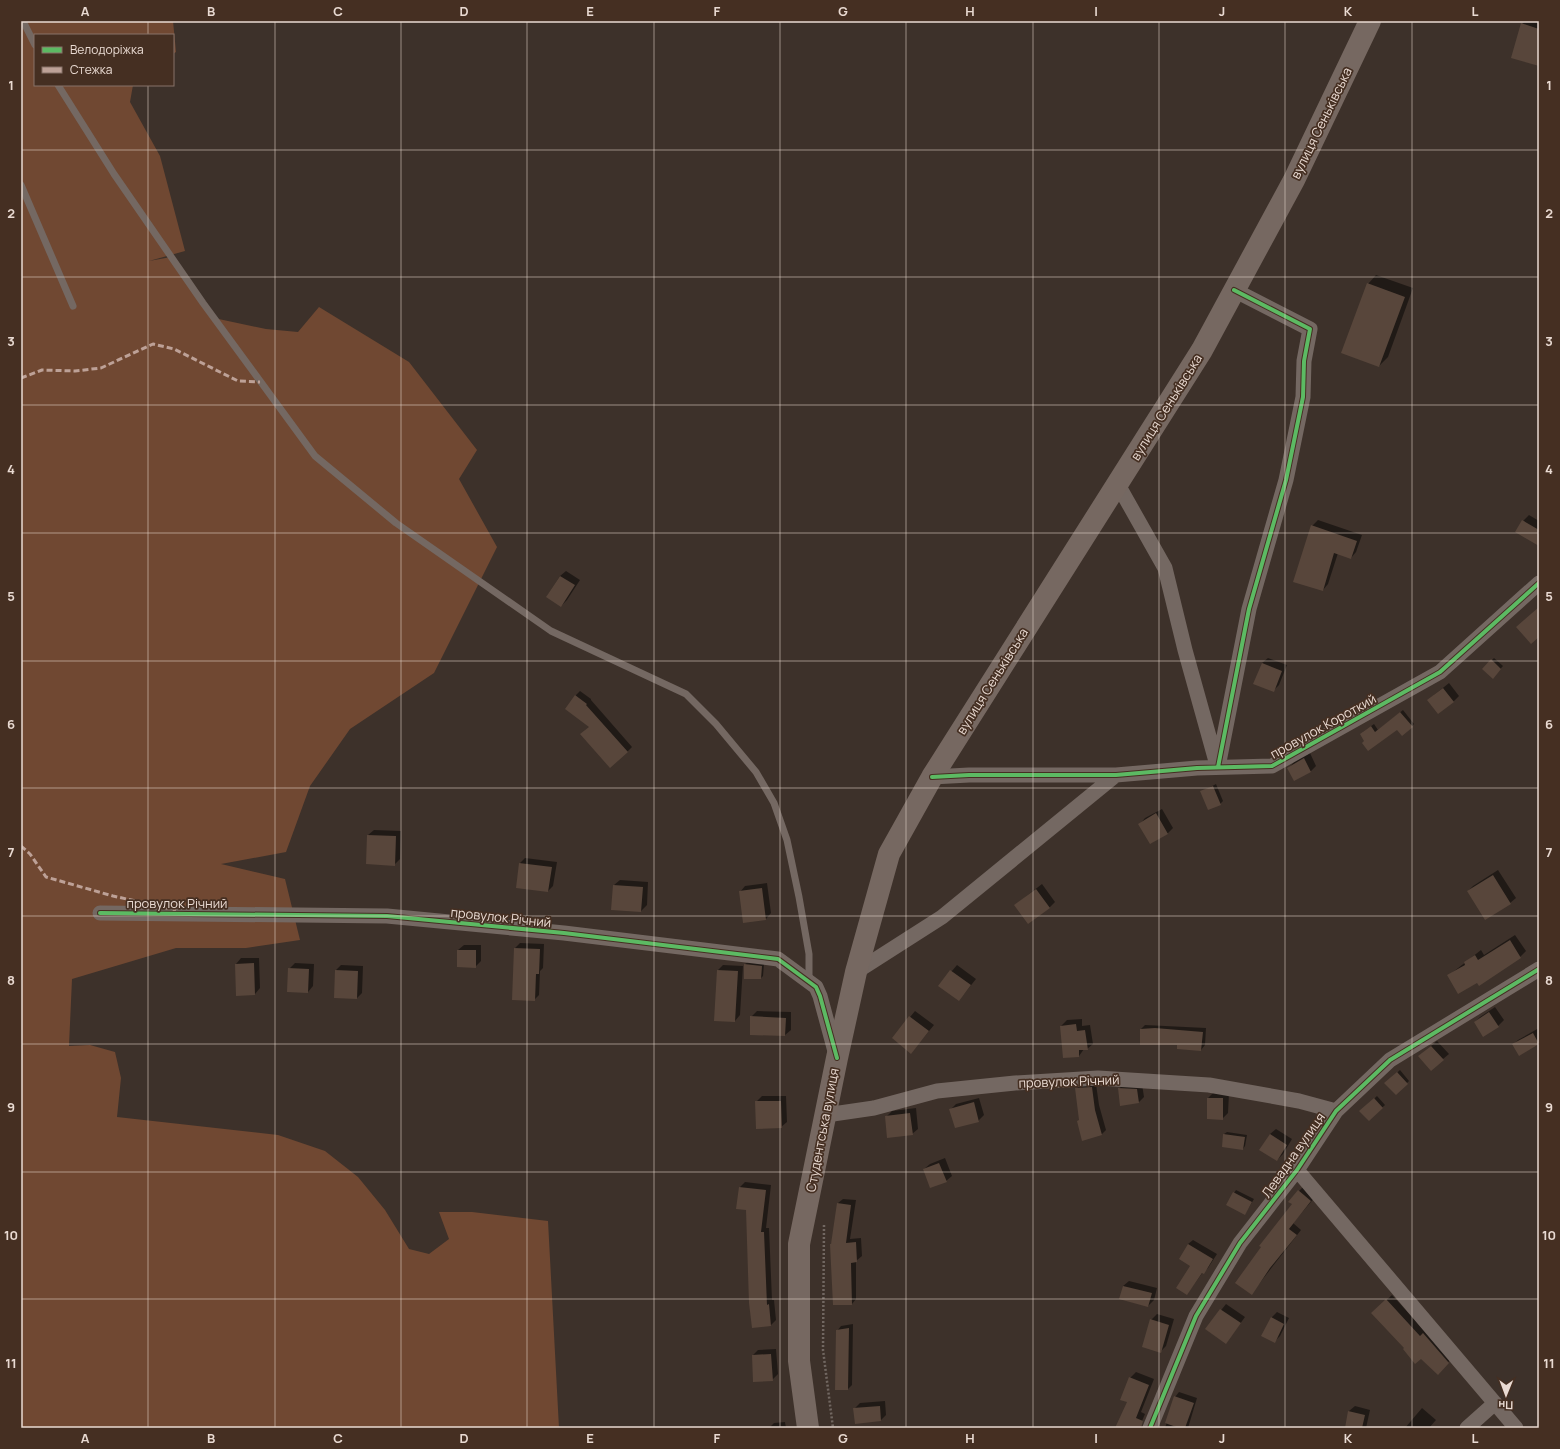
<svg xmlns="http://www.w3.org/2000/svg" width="1560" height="1449" font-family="Manrope,sans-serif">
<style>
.green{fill:#704832}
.shadow{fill:#0007}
.building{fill:#58463b}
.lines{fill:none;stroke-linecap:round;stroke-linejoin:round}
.path{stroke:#716761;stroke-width:2.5;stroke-dasharray:2 2;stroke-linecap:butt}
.service{stroke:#746862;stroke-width:7}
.minor{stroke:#746862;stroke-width:15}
.primary{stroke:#766861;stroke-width:22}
.quiet{stroke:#bda197;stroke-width:3;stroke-dasharray:6 3;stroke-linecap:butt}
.cycleway-casing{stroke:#452f22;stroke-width:6}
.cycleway{stroke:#5cba63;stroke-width:4}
.grid{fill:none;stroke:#e9dad2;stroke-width:1;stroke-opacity:0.55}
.labels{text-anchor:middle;stroke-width:3.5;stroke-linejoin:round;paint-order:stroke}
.street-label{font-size:13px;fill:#e9dad2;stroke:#452f22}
.neatline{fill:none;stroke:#e9dad2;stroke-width:1.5}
.grid-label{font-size:13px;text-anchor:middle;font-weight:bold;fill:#e9dad2}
</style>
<rect width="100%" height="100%" fill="#3d312a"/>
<path class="green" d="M 21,21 L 173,21 L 176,52 L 173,54 L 173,35 L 35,35 L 35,85 L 133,85 L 130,102 L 160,156 L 185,251 L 149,261 L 171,257 L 214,318 L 266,329 L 298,332 L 319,307 L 409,362 L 477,450 L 459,479 L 497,547 L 434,673 L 350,729 L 310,786 L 286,852 L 221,864 L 285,879 L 300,940 L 246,948 L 176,948 L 72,979 L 69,1046 L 90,1045 L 115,1052 L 121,1078 L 117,1117 L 278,1135 L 325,1151 L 358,1177 L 385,1210 L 409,1249 L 429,1254 L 449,1239 L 439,1212 L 472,1212 L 548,1221 L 559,1428 L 21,1428 Z"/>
<path class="shadow" d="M 1525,21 L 1539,22 L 1539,65 L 1522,24 Z
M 1376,275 L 1413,288 L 1388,357 L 1379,366 L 1368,284 Z
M 1529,515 L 1539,521 L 1539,544 L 1523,521 Z
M 1318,520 L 1362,535 L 1356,552 L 1351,558 L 1338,553 L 1328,584 L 1323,590 L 1312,526 Z
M 566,571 L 580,580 L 567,600 L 561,606 L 547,596 L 560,576 Z
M 1268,658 L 1287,665 L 1279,685 L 1273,691 L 1262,663 Z
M 1494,658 L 1503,666 L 1493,677 L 1483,669 Z
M 1449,683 L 1459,696 L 1453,702 L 1434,695 Z
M 580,691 L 591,699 L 591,700 L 632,747 L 627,752 L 590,726 L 575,696 Z
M 1403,710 L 1414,724 L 1412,726 L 1397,729 L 1365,741 L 1363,732 L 1374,724 L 1378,730 Z
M 1310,753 L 1316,766 L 1311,771 L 1294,779 L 1289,768 L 1294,762 Z
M 1216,784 L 1223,801 L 1220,804 L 1201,792 Z
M 1162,809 L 1173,828 L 1168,833 L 1151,843 L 1140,824 L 1145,818 Z
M 374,830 L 401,831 L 400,859 L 394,865 L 368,835 Z
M 525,858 L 557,862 L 553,886 L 548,891 L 520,863 Z
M 1498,870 L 1516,898 L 1510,903 L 1468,891 L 1473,886 Z
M 620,880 L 648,882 L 647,905 L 641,911 L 614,885 Z
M 767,883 L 771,913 L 766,919 L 740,892 L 745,886 Z
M 1042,884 L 1055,902 L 1049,908 L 1015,905 Z
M 1515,935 L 1526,951 L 1520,957 L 1479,984 L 1478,982 L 1448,976 L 1481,950 L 1484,955 Z
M 520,943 L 544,944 L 543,968 L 540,971 L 539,995 L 534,1000 L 513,999 L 515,948 Z
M 464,945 L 481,945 L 481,961 L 475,967 L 458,950 Z
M 241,958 L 259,958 L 260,988 L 255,994 L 237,995 L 236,964 Z
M 748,962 L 764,964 L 763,976 L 761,978 L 745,964 Z
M 295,963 L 314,964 L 313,986 L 308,992 L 289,969 Z
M 341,965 L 363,966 L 362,993 L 357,998 L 336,970 Z
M 723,965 L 743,966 L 740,1015 L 735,1021 L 718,970 Z
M 957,965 L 976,979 L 964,994 L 940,985 Z
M 1495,1007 L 1504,1020 L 1498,1026 L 1484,1035 L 1475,1022 L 1480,1017 Z
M 757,1011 L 791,1012 L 791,1030 L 785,1035 L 751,1017 Z
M 915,1011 L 934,1025 L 911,1053 L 893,1038 Z
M 1082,1019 L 1082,1026 L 1090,1025 L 1093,1044 L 1087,1049 L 1084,1049 L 1079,1056 L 1064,1057 L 1061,1026 L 1067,1020 Z
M 1145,1025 L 1206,1028 L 1205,1045 L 1201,1050 L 1178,1044 L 1141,1029 Z
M 1539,1028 L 1539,1043 L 1519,1054 L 1514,1044 L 1518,1040 Z
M 1437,1041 L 1449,1054 L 1443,1059 L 1419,1056 Z
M 1400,1070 L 1409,1081 L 1396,1094 L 1386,1083 Z
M 1124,1083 L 1142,1084 L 1144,1097 L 1139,1102 L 1119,1089 Z
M 1081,1084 L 1096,1084 L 1099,1105 L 1106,1130 L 1102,1134 L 1083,1139 L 1076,1089 Z
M 1214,1092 L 1229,1093 L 1228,1113 L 1222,1119 L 1208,1098 Z
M 762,1096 L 786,1096 L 787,1122 L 781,1127 L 756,1102 Z
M 1377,1096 L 1385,1105 L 1369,1120 L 1361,1111 Z
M 979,1098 L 984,1115 L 978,1121 L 951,1109 L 956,1104 Z
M 916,1108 L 918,1129 L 912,1134 L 886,1117 L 892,1111 Z
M 1276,1129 L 1292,1139 L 1283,1154 L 1277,1160 L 1270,1134 Z
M 1227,1132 L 1247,1135 L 1245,1146 L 1243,1149 L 1224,1134 Z
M 945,1158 L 952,1176 L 946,1181 L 924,1169 L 930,1164 Z
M 745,1182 L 771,1185 L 766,1228 L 769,1228 L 772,1300 L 774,1300 L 776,1320 L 771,1325 L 753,1327 L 747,1210 L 740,1187 Z
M 1304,1186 L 1316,1196 L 1293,1223 L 1301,1230 L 1252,1293 L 1299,1191 Z
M 1236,1190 L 1254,1199 L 1245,1214 L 1234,1193 Z
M 843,1199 L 856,1200 L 850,1239 L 861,1238 L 862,1256 L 856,1261 L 856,1299 L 852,1304 L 831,1244 L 832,1242 L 838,1203 Z
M 1193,1240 L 1217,1254 L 1208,1268 L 1203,1272 L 1187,1294 L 1191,1266 L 1188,1244 Z
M 1129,1281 L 1157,1288 L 1154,1300 L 1148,1306 L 1123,1286 Z
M 1392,1295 L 1425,1331 L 1453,1357 L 1438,1373 L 1421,1357 L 1406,1348 L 1378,1308 Z
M 1226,1304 L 1245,1317 L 1226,1343 L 1206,1329 Z
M 1277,1312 L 1289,1318 L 1280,1336 L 1274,1342 L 1271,1318 Z
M 1157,1314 L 1174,1319 L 1166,1346 L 1160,1352 L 1151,1320 Z
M 853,1324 L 852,1385 L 848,1389 L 837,1331 L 841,1326 Z
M 776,1349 L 778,1374 L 772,1380 L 753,1355 L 758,1350 Z
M 1136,1372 L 1154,1379 L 1141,1412 L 1145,1414 L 1139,1428 L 1116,1428 L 1128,1402 L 1130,1378 Z
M 1179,1392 L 1197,1398 L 1188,1428 L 1165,1428 L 1175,1397 Z
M 885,1401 L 886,1415 L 881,1420 L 854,1409 L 860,1403 Z
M 1355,1406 L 1370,1410 L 1366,1428 L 1346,1428 L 1349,1411 Z
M 1422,1408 L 1436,1420 L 1429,1428 L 1405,1428 Z
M 785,1422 L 786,1428 L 769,1428 L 774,1423 Z"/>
<path class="building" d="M 1521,23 L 1539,29 L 1539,66 L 1511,58 Z
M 1367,283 L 1405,297 L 1379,367 L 1341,353 Z
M 1522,520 L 1539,530 L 1539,546 L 1515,532 Z
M 1311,525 L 1357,541 L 1351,559 L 1334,553 L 1323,591 L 1293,582 Z
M 560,576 L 575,585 L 561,607 L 546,597 Z
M 1539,607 L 1539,637 L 1531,644 L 1516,627 Z
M 1491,659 L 1501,669 L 1493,679 L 1482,669 Z
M 1262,663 L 1282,671 L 1274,692 L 1253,684 Z
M 1443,688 L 1454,702 L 1438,714 L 1427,700 Z
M 575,695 L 587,704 L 586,705 L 628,752 L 610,768 L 580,734 L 589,727 L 565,709 Z
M 1400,712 L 1413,727 L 1402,736 L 1397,730 L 1368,751 L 1362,743 L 1364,741 L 1360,734 L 1371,726 L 1375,732 Z
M 1304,758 L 1311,772 L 1294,781 L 1287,768 Z
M 1213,786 L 1221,805 L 1208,810 L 1200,791 Z
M 1156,813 L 1168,834 L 1150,844 L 1138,824 Z
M 367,835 L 396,836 L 395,866 L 366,864 Z
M 519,863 L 552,867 L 548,892 L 516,888 Z
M 1493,875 L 1511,904 L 1485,920 L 1467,891 Z
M 613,885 L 643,887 L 641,912 L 611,910 Z
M 762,888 L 766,920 L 743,923 L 739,891 Z
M 1036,889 L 1050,908 L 1028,924 L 1014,905 Z
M 1510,940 L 1521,958 L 1479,986 L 1477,983 L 1458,994 L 1447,975 L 1465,965 L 1464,962 L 1475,955 L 1478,960 Z
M 514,948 L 540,949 L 539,974 L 536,974 L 535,1001 L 512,1000 Z
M 457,950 L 476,950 L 476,968 L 457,967 Z
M 254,963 L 255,995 L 236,996 L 235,964 Z
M 744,964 L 762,966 L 761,979 L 744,979 Z
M 288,968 L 309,969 L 308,993 L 287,992 Z
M 335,970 L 358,971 L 357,999 L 334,998 Z
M 717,970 L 738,971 L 735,1022 L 714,1021 Z
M 950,970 L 971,985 L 959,1001 L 938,986 Z
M 1489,1012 L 1499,1027 L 1483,1037 L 1474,1022 Z
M 750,1016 L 786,1018 L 785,1036 L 750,1035 Z
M 909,1016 L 929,1031 L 911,1054 L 892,1038 Z
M 1076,1024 L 1077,1031 L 1085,1030 L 1088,1050 L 1079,1050 L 1079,1057 L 1063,1058 L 1060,1026 Z
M 1155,1028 L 1203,1032 L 1201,1051 L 1177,1049 L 1177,1045 L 1140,1045 L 1140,1029 Z
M 1533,1033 L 1539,1044 L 1519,1056 L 1512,1044 Z
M 1431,1046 L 1444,1060 L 1431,1071 L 1418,1056 Z
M 1397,1072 L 1408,1084 L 1396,1095 L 1384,1083 Z
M 1092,1087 L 1095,1110 L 1102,1135 L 1082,1141 L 1077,1121 L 1079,1120 L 1075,1088 Z
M 1118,1088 L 1137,1089 L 1139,1103 L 1120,1106 Z
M 1207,1098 L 1223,1098 L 1223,1120 L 1207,1119 Z
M 1374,1098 L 1383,1108 L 1369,1121 L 1359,1111 Z
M 755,1101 L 781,1101 L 782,1128 L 756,1129 Z
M 974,1102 L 979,1122 L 955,1128 L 949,1109 Z
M 910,1113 L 913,1135 L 887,1138 L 885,1116 Z
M 1223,1134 L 1245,1137 L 1243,1150 L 1222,1147 Z
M 1270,1134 L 1287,1145 L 1277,1161 L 1259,1150 Z
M 939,1163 L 947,1182 L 930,1188 L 923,1169 Z
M 739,1187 L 766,1190 L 761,1232 L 764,1232 L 767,1305 L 769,1304 L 771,1326 L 752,1328 L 749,1303 L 746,1210 L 736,1209 Z
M 1298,1190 L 1311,1201 L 1289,1229 L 1297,1235 L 1270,1268 L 1252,1295 L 1235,1283 L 1261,1247 L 1259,1246 L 1292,1204 L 1288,1202 Z
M 1233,1192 L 1252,1202 L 1245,1215 L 1226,1205 Z
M 837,1203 L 851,1205 L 846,1243 L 856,1242 L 857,1262 L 851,1263 L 852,1305 L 833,1305 L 830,1244 L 831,1244 Z
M 1188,1244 L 1213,1259 L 1204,1274 L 1202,1273 L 1187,1295 L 1176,1288 L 1190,1266 L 1179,1259 Z
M 1123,1286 L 1152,1293 L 1148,1307 L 1119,1299 Z
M 1386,1299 L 1420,1336 L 1423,1333 L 1449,1363 L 1438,1375 L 1421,1359 L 1415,1364 L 1403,1349 L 1404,1348 L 1371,1313 Z
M 1220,1309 L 1241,1323 L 1226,1344 L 1205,1329 Z
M 1271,1317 L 1284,1324 L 1275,1343 L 1261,1336 Z
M 1150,1319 L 1169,1325 L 1161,1353 L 1142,1347 Z
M 849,1328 L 848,1390 L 835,1390 L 836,1330 Z
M 771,1354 L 773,1381 L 753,1382 L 752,1355 Z
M 1129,1377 L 1149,1385 L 1136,1418 L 1143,1421 L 1141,1428 L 1115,1428 L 1127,1402 L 1120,1400 Z
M 1174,1396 L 1194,1403 L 1185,1428 L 1179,1428 L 1165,1423 Z
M 880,1406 L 881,1421 L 855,1424 L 853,1408 Z
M 1348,1411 L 1365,1415 L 1362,1428 L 1345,1428 Z"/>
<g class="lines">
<path class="path" d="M 824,1225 L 823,1350 L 833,1428"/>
<path class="service" d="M 23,21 L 35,45
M 58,85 L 114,174 L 203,303 L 315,456 L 396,523 L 551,631 L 686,694 L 716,724 L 756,772 L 774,803 L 787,840 L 799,897 L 809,954 L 809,981
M 21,185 L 73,306"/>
<path class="minor" d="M 1117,483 L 1165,568 L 1185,650 L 1217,765
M 1218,767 L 1249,609 L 1286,480 L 1303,397 L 1304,361 L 1310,329 L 1234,290
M 932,777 L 969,775 L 1116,775 L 1197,768 L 1272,766 L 1440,672 L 1539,583
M 100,913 L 387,916 L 564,933 L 778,959 L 816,987 L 820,996 L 836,1055
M 856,972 L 942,917 L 1116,775
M 826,1115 L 874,1108 L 937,1091 L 1015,1083 L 1098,1078 L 1209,1085 L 1299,1101 L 1336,1111
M 1297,1170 L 1516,1428
M 1150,1428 L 1196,1316 L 1240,1243 L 1297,1170 L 1336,1111 L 1390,1060 L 1539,969
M 1467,1428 L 1495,1403"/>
<path class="primary" d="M 808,1428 L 799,1361 L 799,1244 L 837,1058 L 856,972 L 889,854 L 932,777 L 1202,350 L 1294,180 L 1370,21"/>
<path class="quiet" d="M 21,378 L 42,370 L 75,371 L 101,368 L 153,344 L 174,349 L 238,381 L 260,382
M 21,846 L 30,854 L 46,877 L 113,896 L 176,910"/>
<g class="cycleway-casing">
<path id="cycleway" d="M 1218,767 L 1249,609 L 1286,480 L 1303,397 L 1304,361 L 1310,329 L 1234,290
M 932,777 L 969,775 L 1116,775 L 1197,768 L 1272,766 L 1440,672 L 1539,583
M 100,913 L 387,916 L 564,933 L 778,959 L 816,987 L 820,996 L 837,1058
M 1150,1428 L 1196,1316 L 1240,1243 L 1297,1170 L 1336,1111 L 1390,1060 L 1539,969"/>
</g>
<use href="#cycleway" class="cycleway"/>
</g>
<path class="grid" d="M 148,21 L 148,35M 275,21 L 275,1428M 401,21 L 401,1428M 527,21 L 527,1428M 654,21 L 654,1428M 780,21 L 780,1428M 906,21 L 906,1428M 1033,21 L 1033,1428M 1159,21 L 1159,1428M 1285,21 L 1285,1428M 1412,21 L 1412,1428M 148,85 L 148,1428M 21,150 L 1539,150M 21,277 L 1539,277M 21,405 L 1539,405M 21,533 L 1539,533M 21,661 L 1539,661M 21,788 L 1539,788M 21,916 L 1539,916M 21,1044 L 1539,1044M 21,1172 L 1539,1172M 21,1299 L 1539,1299"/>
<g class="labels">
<g class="street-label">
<text transform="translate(1321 123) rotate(-64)" y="5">вулиця Сенькiвська</text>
<text transform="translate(1166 407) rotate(-58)" y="5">вулиця Сенькiвська</text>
<text transform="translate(992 681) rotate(-58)" y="5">вулиця Сенькiвська</text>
<text transform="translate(1323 726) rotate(-29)" y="5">провулок Короткий</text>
<text x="177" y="908">провулок Рiчний</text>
<text transform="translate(501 917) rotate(6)" y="5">провулок Рiчний</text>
<text transform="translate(1069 1081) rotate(-2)" y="5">провулок Річний</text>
<text transform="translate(822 1130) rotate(-79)" y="5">Студентська вулиця</text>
<text transform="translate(1293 1155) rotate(-55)" y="5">Левадна вулиця</text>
</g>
</g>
<rect width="1560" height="1449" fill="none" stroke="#452f22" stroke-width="44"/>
<rect x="34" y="34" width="140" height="52" fill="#452f22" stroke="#877368"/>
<rect x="42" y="47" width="20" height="6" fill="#5cba63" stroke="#877368"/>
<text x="70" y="54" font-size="12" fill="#e9dad2">Велодоріжка</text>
<rect x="42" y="67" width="20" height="6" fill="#bda197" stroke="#877368"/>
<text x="70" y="74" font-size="12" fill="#e9dad2">Стежка</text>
<g transform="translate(1506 1395) rotate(181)" stroke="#452f22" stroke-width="3" paint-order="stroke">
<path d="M0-3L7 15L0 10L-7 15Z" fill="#e9dad2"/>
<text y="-6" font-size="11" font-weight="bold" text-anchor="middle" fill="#e9dad2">Пн</text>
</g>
<rect x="22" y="22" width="1516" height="1405" class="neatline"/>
<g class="grid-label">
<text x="85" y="16">A</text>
<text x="211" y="16">B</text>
<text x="338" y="16">C</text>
<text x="464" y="16">D</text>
<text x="590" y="16">E</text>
<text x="717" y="16">F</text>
<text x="843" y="16">G</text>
<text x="970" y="16">H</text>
<text x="1096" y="16">I</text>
<text x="1222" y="16">J</text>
<text x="1348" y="16">K</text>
<text x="1475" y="16">L</text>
<text x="11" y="90">1</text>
<text x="1549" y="90">1</text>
<text x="11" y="218">2</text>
<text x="1549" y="218">2</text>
<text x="11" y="346">3</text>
<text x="1549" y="346">3</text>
<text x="11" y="474">4</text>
<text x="1549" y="474">4</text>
<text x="11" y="601">5</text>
<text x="1549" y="601">5</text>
<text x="11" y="729">6</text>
<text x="1549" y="729">6</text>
<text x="11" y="857">7</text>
<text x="1549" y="857">7</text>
<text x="11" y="985">8</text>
<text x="1549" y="985">8</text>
<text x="11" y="1112">9</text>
<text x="1549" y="1112">9</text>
<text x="11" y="1240">10</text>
<text x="1549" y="1240">10</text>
<text x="11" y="1368">11</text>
<text x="1549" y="1368">11</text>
<text x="85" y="1443">A</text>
<text x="211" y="1443">B</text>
<text x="338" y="1443">C</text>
<text x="464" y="1443">D</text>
<text x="590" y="1443">E</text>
<text x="717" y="1443">F</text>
<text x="843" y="1443">G</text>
<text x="970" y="1443">H</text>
<text x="1096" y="1443">I</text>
<text x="1222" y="1443">J</text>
<text x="1348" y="1443">K</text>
<text x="1475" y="1443">L</text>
</g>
</svg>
